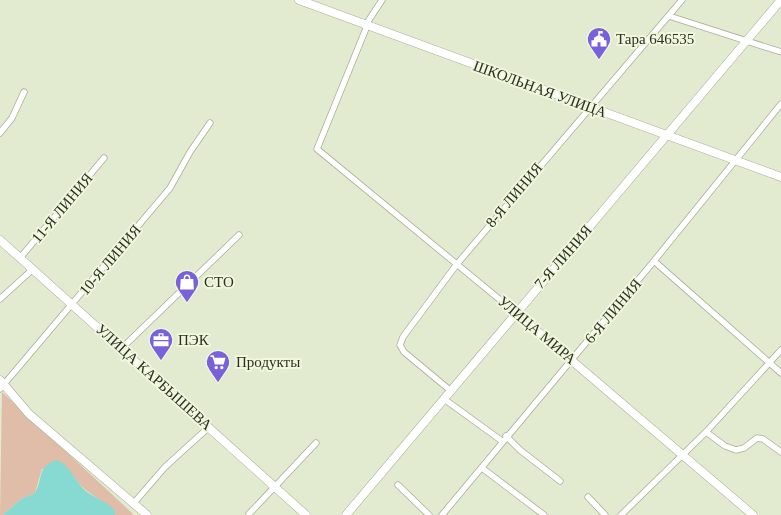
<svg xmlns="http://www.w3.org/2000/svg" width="781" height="515" font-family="'Times New Roman',serif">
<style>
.green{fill:#e0bda8}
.water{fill:#86dad2}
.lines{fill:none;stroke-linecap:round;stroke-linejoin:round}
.street-casing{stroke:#a7af96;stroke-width:7}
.secondary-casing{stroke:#a7af96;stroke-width:9}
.street{stroke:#fff;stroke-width:5.5}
.secondary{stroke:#fff;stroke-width:8}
.labels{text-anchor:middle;stroke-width:4;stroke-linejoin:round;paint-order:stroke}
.poi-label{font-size:15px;fill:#2c2f25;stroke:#eff7dc;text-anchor:start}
.street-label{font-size:15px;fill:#2c2f25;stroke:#eff7dc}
</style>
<rect width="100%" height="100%" fill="#e2eacf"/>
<path class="green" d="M 2,392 L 132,513 L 133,515 L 115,515 L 115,511 C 101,498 83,493 73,475 L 42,469 L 35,493 L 21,499 L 3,515 L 0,515 Z"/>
<path class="water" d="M 57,460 C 71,466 75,482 86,491 C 96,499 107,501 115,511 L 115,515 L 3,515 L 21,499 L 35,493 C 44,477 36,467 57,460 Z"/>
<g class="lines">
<g class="street-casing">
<path id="street" d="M 669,16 L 781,52
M 365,26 L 382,0
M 367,26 L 317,149 L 516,313
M 0,133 L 12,118 L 24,92
M 20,258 L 104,158
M 654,261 L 781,373
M 0,299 L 33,269
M 122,348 L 239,235
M 0,389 L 170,188 L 190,152 L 210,123
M 451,391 L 404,352 L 400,345 L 403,337 L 457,264 L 682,0
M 444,399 L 502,441
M 706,432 L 725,446 L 736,450 L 744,448 L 757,438 L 763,439 L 781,452
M 506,436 L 520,450 L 560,481
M 482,468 L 544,515
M 398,485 L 429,515
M 588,497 L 605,515
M 133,504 L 165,467 L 209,427
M 249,514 L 316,443
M 442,515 L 654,261 L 781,104
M 621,515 L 706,432 L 781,350"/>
</g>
<g class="secondary-casing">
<path id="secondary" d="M 299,0 L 781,177
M 0,240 L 306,515
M 516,313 L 753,515
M 0,380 L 29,414 L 147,515
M 346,515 L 781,0"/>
</g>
<use href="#street" class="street"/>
<use href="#secondary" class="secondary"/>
</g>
<defs>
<g id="civic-pin" transform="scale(1.25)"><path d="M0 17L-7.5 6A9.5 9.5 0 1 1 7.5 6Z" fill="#7a61dc" stroke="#eff7dc"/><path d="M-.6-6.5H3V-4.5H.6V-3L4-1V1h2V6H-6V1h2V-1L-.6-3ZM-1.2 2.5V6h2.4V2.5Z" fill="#fff"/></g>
<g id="shop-pin" transform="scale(1.25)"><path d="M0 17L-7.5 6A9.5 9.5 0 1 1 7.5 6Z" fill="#7a61dc" stroke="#eff7dc"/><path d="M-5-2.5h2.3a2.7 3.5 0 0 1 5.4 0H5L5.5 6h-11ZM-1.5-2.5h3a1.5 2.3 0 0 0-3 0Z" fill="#fff"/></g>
<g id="office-pin" transform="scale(1.25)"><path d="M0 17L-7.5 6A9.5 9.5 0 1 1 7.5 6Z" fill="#7a61dc" stroke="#eff7dc"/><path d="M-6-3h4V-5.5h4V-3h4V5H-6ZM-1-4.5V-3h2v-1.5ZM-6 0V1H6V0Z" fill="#fff"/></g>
<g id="supermarket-pin" transform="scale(1.25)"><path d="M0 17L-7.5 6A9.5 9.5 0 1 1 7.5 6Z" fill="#7a61dc" stroke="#eff7dc"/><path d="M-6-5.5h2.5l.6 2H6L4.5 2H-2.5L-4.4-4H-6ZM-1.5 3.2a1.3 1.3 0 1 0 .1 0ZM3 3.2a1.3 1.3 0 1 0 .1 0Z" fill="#fff"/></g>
</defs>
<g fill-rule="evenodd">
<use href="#civic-pin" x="599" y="39"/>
<use href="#shop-pin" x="187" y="282"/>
<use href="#office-pin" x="161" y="340"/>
<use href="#supermarket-pin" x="218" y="362"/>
</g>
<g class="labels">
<g class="poi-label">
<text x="616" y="44">Тара 646535</text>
<text x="204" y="287">СТО</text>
<text x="178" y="345">ПЭК</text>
<text x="236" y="367">Продукты</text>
</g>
<g class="street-label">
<text transform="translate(540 89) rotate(20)" y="5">ШКОЛЬНАЯ УЛИЦА</text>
<text transform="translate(514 195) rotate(-50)" y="5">8-Я ЛИНИЯ</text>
<text transform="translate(62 208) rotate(-50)" y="5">11-Я ЛИНИЯ</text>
<text transform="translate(563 257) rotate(-49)" y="5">7-Я ЛИНИЯ</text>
<text transform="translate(110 260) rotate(-50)" y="5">10-Я ЛИНИЯ</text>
<text transform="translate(613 311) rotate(-50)" y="5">6-Я ЛИНИЯ</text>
<text transform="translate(537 330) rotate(40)" y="5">УЛИЦА МИРА</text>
<text transform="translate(154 377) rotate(42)" y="5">УЛИЦА КАРБЫШЕВА</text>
</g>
</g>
</svg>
